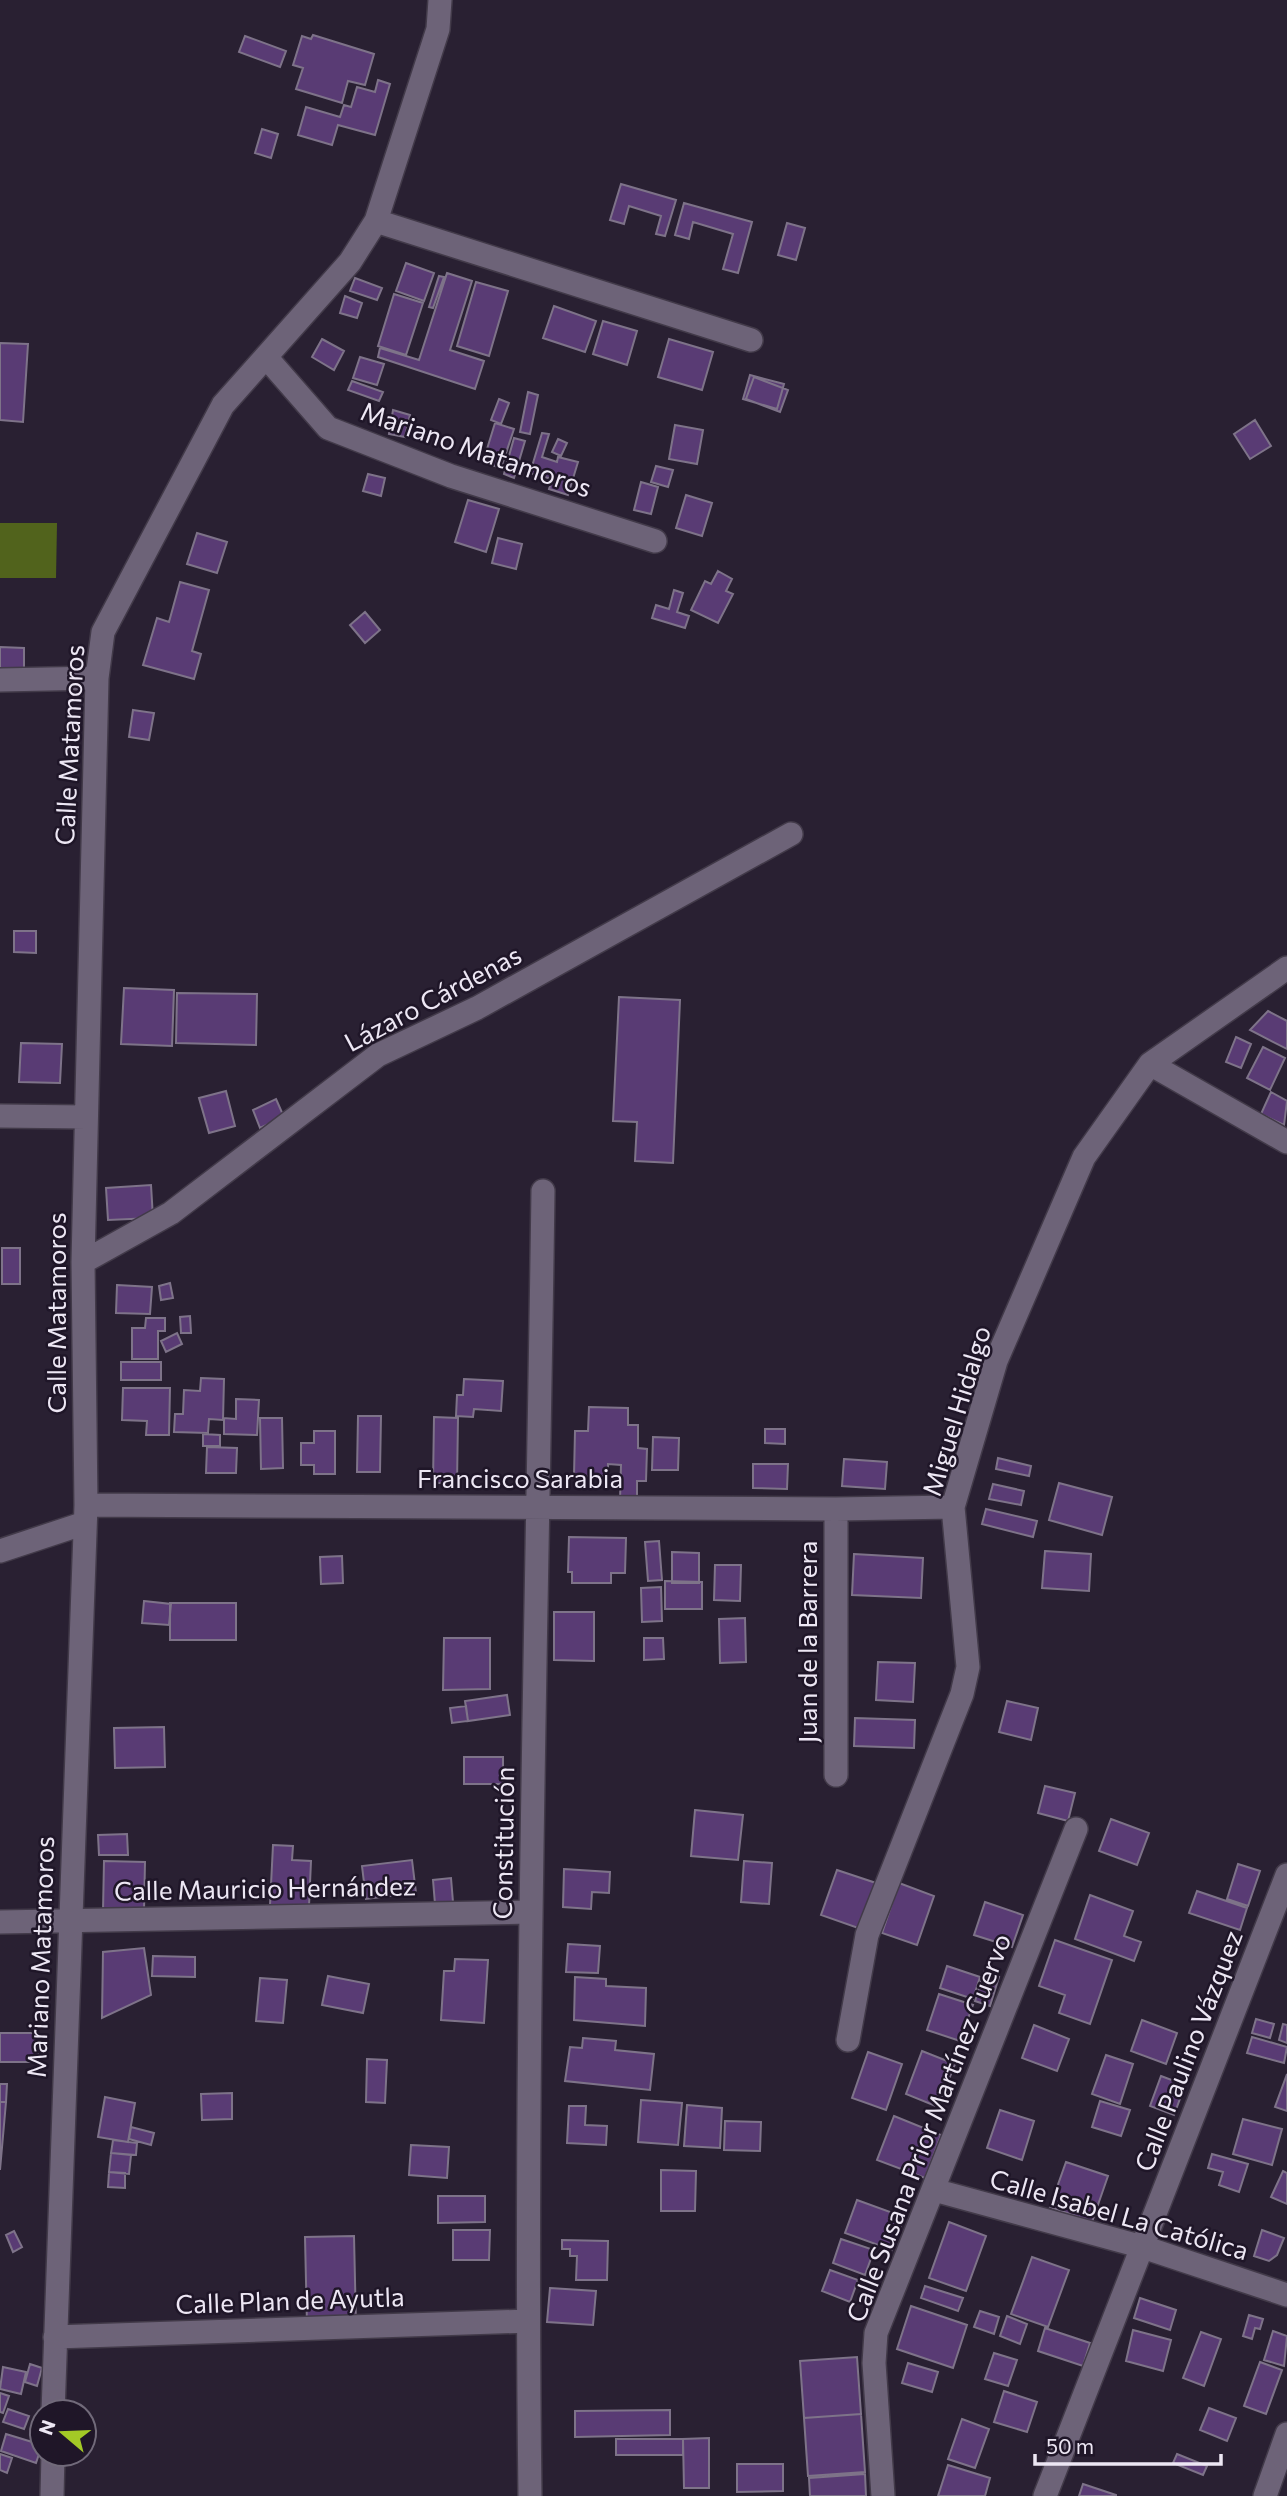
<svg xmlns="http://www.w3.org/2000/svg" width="1287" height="2496" font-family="Commissioner,sans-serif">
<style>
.water{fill:#51631c}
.building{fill:#593b74;stroke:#7e7389;stroke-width:2}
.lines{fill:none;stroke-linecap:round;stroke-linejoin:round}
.street-casing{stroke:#423a49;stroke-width:26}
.street{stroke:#6d6378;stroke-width:23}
.labels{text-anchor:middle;stroke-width:5;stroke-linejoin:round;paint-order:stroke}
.street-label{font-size:26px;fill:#ede7f4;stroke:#1f1628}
</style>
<rect width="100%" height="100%" fill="#292032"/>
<path class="water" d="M 0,523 L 57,523 L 56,578 L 0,578 Z"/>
<path class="building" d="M 313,35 L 374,54 L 365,85 L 348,81 L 342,103 L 296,89 L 303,68 L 293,65 L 302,36 L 311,39 Z
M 245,36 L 286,51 L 280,67 L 239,52 Z
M 378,80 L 390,84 L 375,135 L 338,125 L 332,145 L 298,135 L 306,107 L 340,117 L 344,105 L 351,107 L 357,87 L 375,92 Z
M 262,129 L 278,134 L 271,158 L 255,153 Z
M 621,184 L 676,200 L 665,236 L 656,234 L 661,216 L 629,206 L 624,224 L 610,220 Z
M 684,203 L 752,222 L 738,273 L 723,269 L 733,234 L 693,222 L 689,239 L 675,235 Z
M 787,223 L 805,228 L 796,260 L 778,255 Z
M 406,263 L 434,273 L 424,301 L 396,291 Z
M 447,273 L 472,281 L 450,350 L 484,361 L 475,389 L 378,357 L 380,348 L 419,360 Z
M 439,276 L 444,277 L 433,308 L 429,307 Z
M 355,278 L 382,288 L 377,300 L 350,291 Z
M 476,282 L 508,291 L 489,356 L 457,346 Z
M 394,294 L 423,303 L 406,355 L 378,346 Z
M 345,296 L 362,303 L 357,318 L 340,313 Z
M 554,306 L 596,321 L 585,352 L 543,338 Z
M 603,321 L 637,331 L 627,365 L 593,354 Z
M 322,339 L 344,351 L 334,370 L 312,357 Z
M 669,339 L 713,352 L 702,390 L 658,377 Z
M 0,343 L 28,344 L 23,422 L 0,420 Z
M 360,357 L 384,364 L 377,385 L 353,378 Z
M 750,375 L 784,384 L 777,409 L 743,399 Z
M 754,377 L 788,390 L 780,412 L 746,399 Z
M 352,381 L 383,392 L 379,401 L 348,390 Z
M 528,392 L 538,395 L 530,434 L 520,432 Z
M 499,399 L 509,403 L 501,424 L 491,420 Z
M 393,410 L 410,415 L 405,437 L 389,434 Z
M 1255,420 L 1271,446 L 1250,459 L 1234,434 Z
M 495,423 L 514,429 L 501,468 L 483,462 Z
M 675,425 L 703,430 L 697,464 L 669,459 Z
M 542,433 L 549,434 L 542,457 L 557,462 L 558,457 L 578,462 L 568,495 L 549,489 L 552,479 L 530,473 Z
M 514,438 L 525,441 L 514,478 L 504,474 Z
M 558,439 L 567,443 L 561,456 L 552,452 Z
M 656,466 L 673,470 L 668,487 L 651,482 Z
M 368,474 L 385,478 L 381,496 L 363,491 Z
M 641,482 L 658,487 L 651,514 L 634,510 Z
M 686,495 L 712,503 L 702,536 L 676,528 Z
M 468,500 L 499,509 L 486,552 L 455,542 Z
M 197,533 L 227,542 L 217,573 L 187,564 Z
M 498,538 L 522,544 L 516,569 L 492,563 Z
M 718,571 L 732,579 L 726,591 L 733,594 L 718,623 L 691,610 L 705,581 L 711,584 Z
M 180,582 L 209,590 L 192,651 L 201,654 L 194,679 L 143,665 L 157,618 L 169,622 Z
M 674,590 L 683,593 L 677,612 L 689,616 L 685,628 L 652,618 L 656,605 L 669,609 Z
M 365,612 L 380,630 L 365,643 L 350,625 Z
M 0,647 L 24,648 L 24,669 L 0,668 Z
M 133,710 L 154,713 L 149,740 L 129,737 Z
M 14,931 L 36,931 L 36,953 L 14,952 Z
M 124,988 L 174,990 L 172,1046 L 121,1044 Z
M 177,993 L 257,994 L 256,1045 L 176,1043 Z
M 619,997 L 680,1000 L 673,1163 L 635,1161 L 637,1122 L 613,1121 Z
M 1268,1011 L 1287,1021 L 1287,1049 L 1250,1030 Z
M 1236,1037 L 1251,1044 L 1241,1068 L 1226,1062 Z
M 21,1043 L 62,1044 L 60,1083 L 19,1082 Z
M 1263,1047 L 1285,1058 L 1270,1090 L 1247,1078 Z
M 226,1091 L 235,1126 L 209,1133 L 199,1098 Z
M 1271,1092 L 1287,1101 L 1284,1125 L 1261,1114 Z
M 276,1099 L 284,1117 L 260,1128 L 253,1110 Z
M 151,1185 L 153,1218 L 108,1220 L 106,1188 Z
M 2,1248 L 20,1248 L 20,1284 L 2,1284 Z
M 170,1283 L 173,1298 L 161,1300 L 159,1286 Z
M 117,1285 L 152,1287 L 150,1314 L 116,1313 Z
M 190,1316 L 191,1333 L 181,1333 L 180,1317 Z
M 146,1318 L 165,1318 L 165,1331 L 158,1331 L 158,1359 L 132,1359 L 132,1328 L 145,1328 Z
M 177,1333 L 182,1344 L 166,1352 L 161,1341 Z
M 121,1362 L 161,1362 L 161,1380 L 121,1380 Z
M 201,1378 L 224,1379 L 223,1420 L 209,1419 L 208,1433 L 174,1432 L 175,1414 L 183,1414 L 184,1390 L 200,1391 Z
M 464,1379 L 503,1381 L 501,1411 L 474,1409 L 473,1417 L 456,1416 L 457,1395 L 463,1395 Z
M 123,1388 L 170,1388 L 169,1435 L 146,1435 L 147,1421 L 122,1420 Z
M 236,1399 L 259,1400 L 257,1435 L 224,1434 L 224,1418 L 236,1419 Z
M 589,1407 L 628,1408 L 628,1425 L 638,1425 L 638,1448 L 647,1449 L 646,1481 L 637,1481 L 637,1500 L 620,1500 L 621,1465 L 608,1464 L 608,1476 L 574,1476 L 575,1431 L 588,1431 Z
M 358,1416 L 381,1416 L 380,1472 L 357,1472 Z
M 434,1417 L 458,1418 L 457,1483 L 433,1483 Z
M 260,1418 L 282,1418 L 283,1468 L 261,1469 Z
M 765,1429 L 785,1429 L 785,1444 L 765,1443 Z
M 314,1431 L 335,1431 L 335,1474 L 314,1474 L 314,1465 L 301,1465 L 301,1443 L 314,1443 Z
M 203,1434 L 220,1435 L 220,1446 L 203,1446 Z
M 653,1437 L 679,1438 L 678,1470 L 652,1470 Z
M 207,1447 L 237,1448 L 236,1473 L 206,1473 Z
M 998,1458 L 1031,1466 L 1029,1476 L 996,1469 Z
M 844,1459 L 887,1462 L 885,1489 L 842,1486 Z
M 753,1464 L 788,1464 L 787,1489 L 753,1488 Z
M 1059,1483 L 1112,1497 L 1102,1535 L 1049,1520 Z
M 993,1484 L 1024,1491 L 1021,1505 L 989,1499 Z
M 986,1509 L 1037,1521 L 1033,1537 L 982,1524 Z
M 569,1537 L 626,1538 L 625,1573 L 611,1573 L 611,1583 L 572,1583 L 572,1572 L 568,1572 Z
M 659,1541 L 662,1580 L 648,1581 L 645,1542 Z
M 1045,1551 L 1091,1554 L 1089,1591 L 1042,1588 Z
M 672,1552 L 699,1553 L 699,1583 L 672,1583 Z
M 854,1554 L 923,1558 L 921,1598 L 852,1595 Z
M 342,1556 L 343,1583 L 321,1584 L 320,1557 Z
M 715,1565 L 741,1565 L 740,1601 L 714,1600 Z
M 665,1581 L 702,1582 L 702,1609 L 665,1609 Z
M 661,1587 L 662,1621 L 642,1622 L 641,1588 Z
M 144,1601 L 171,1604 L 169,1625 L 142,1623 Z
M 170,1603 L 236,1603 L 236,1640 L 170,1640 Z
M 554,1612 L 594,1612 L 594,1661 L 554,1660 Z
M 745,1618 L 746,1662 L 720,1663 L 719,1619 Z
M 444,1638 L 490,1638 L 490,1689 L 443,1690 Z
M 644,1638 L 663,1638 L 664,1659 L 644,1660 Z
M 878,1662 L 915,1663 L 913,1702 L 876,1700 Z
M 507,1695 L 510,1715 L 468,1721 L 465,1701 Z
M 1007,1701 L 1038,1708 L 1031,1740 L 999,1732 Z
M 466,1706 L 468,1721 L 452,1723 L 450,1708 Z
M 855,1718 L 915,1720 L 914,1748 L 854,1746 Z
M 164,1727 L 165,1767 L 115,1768 L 114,1728 Z
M 464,1757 L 503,1757 L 503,1784 L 464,1784 Z
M 1045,1786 L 1075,1793 L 1068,1821 L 1038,1813 Z
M 695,1810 L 743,1815 L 738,1860 L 691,1856 Z
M 1111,1819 L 1149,1833 L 1137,1865 L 1099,1851 Z
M 127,1834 L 128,1855 L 99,1855 L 98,1835 Z
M 273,1845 L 293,1846 L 292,1860 L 311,1861 L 309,1906 L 270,1905 Z
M 412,1860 L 416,1893 L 366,1899 L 362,1866 Z
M 104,1861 L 145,1862 L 144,1911 L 103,1911 Z
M 744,1861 L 772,1863 L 769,1904 L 741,1902 Z
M 1238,1864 L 1260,1871 L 1248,1906 L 1227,1899 Z
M 564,1869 L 610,1872 L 609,1893 L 592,1892 L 591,1909 L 563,1907 Z
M 837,1870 L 876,1883 L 861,1929 L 821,1915 Z
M 451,1878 L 453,1902 L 435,1904 L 433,1880 Z
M 899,1883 L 934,1896 L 917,1945 L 882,1933 Z
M 1197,1891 L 1247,1908 L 1240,1930 L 1189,1913 Z
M 1090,1895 L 1133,1911 L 1124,1936 L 1141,1942 L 1134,1961 L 1075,1939 Z
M 985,1902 L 1023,1915 L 1012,1947 L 974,1935 Z
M 1055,1940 L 1112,1960 L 1090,2024 L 1059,2013 L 1065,1995 L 1039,1986 Z
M 568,1944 L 600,1946 L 598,1973 L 566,1972 Z
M 144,1948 L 151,1995 L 102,2018 L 103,1952 Z
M 153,1956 L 195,1957 L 195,1977 L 152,1976 Z
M 455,1959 L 488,1960 L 484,2023 L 441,2020 L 444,1971 L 454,1971 Z
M 947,1966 L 980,1977 L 973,1999 L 940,1988 Z
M 984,1972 L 999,1977 L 990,2006 L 975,2001 Z
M 328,1976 L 369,1984 L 363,2013 L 322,2005 Z
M 575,1977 L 606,1979 L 606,1986 L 646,1988 L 645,2026 L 574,2020 Z
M 260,1978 L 287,1980 L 283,2023 L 256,2021 Z
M 939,1994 L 973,2005 L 960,2041 L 927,2030 Z
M 1256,2019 L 1274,2024 L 1270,2038 L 1252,2033 Z
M 1142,2020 L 1177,2033 L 1166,2064 L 1131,2051 Z
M 1283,2024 L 1287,2025 L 1287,2043 L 1279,2040 Z
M 1034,2025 L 1069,2039 L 1057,2071 L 1022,2058 Z
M 0,2033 L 38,2033 L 38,2062 L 0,2062 Z
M 1252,2037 L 1287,2047 L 1284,2063 L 1247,2053 Z
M 583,2038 L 616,2041 L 615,2050 L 654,2054 L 650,2090 L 565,2081 L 570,2047 L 582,2048 Z
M 922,2051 L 955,2064 L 938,2107 L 906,2094 Z
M 868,2052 L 902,2064 L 886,2110 L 852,2098 Z
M 1106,2055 L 1133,2064 L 1120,2104 L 1092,2094 Z
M 367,2059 L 387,2060 L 385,2103 L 366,2102 Z
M 1287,2074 L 1287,2111 L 1275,2107 Z
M 1161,2076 L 1185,2085 L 1174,2115 L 1150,2106 Z
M 0,2084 L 7,2084 L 6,2102 L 0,2102 Z
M 232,2093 L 232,2119 L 202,2120 L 201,2094 Z
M 105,2097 L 135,2103 L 128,2142 L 98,2137 Z
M 641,2100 L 682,2103 L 678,2145 L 638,2142 Z
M 1100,2101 L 1130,2110 L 1121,2136 L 1092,2127 Z
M 0,2102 L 6,2102 L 0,2170 Z
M 687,2105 L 722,2108 L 720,2148 L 684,2146 Z
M 569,2106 L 586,2106 L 585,2125 L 607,2126 L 606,2145 L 567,2143 Z
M 1000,2110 L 1034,2121 L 1022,2160 L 987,2148 Z
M 894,2116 L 941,2135 L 925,2178 L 877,2160 Z
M 1243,2119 L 1282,2129 L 1272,2165 L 1233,2154 Z
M 725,2121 L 761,2122 L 760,2151 L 724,2150 Z
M 131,2127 L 154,2133 L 151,2145 L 129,2139 Z
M 113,2140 L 137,2143 L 136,2155 L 111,2153 Z
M 411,2145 L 449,2147 L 447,2178 L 409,2175 Z
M 111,2153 L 131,2155 L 129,2174 L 109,2172 Z
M 1212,2154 L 1248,2164 L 1239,2192 L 1219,2185 L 1223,2172 L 1208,2168 Z
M 1066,2162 L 1108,2176 L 1092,2222 L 1050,2207 Z
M 661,2170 L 696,2171 L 695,2211 L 661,2211 Z
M 1283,2171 L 1287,2173 L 1287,2204 L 1271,2197 Z
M 109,2172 L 125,2173 L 125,2188 L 108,2187 Z
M 438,2196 L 485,2196 L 485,2222 L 438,2223 Z
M 857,2200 L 904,2217 L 892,2250 L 845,2233 Z
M 949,2222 L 986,2236 L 966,2291 L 929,2278 Z
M 453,2230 L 490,2230 L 489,2260 L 453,2260 Z
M 1262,2230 L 1284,2238 L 1277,2255 L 1269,2261 L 1254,2256 Z
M 14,2231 L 22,2247 L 13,2252 L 6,2235 Z
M 354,2236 L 356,2324 L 307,2325 L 305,2237 Z
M 841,2239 L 874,2250 L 865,2275 L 833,2263 Z
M 562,2240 L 608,2241 L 607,2280 L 576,2280 L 577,2256 L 570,2256 L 570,2249 L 562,2249 Z
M 1032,2257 L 1069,2270 L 1048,2327 L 1011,2314 Z
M 830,2270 L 858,2280 L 850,2302 L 822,2291 Z
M 925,2286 L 963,2298 L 958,2311 L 921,2298 Z
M 550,2288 L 596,2291 L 593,2325 L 547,2322 Z
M 1140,2298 L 1176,2310 L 1170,2330 L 1134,2318 Z
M 911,2306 L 967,2325 L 953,2368 L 897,2349 Z
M 980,2311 L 999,2317 L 994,2334 L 974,2327 Z
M 1249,2315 L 1263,2319 L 1260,2329 L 1255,2328 L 1252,2339 L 1243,2336 Z
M 1007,2316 L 1027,2324 L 1020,2344 L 1000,2336 Z
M 1045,2328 L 1090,2343 L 1083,2366 L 1038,2351 Z
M 1133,2330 L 1171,2340 L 1163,2371 L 1126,2361 Z
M 1273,2331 L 1287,2336 L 1284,2366 L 1264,2360 Z
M 1201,2332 L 1221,2339 L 1204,2386 L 1183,2378 Z
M 994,2353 L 1017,2360 L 1008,2386 L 985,2379 Z
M 857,2357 L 861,2414 L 804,2418 L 800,2361 Z
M 1260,2362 L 1282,2370 L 1266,2414 L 1244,2406 Z
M 908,2363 L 938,2372 L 932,2392 L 902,2383 Z
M 30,2364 L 42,2368 L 37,2386 L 25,2382 Z
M 3,2367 L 26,2372 L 21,2394 L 0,2389 Z
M 1004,2391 L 1037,2402 L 1027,2432 L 994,2422 Z
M 0,2393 L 9,2396 L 3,2413 L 0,2412 Z
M 1209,2408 L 1236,2418 L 1227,2441 L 1200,2430 Z
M 8,2409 L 29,2416 L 24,2429 L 3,2422 Z
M 670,2410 L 670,2435 L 575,2437 L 575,2411 Z
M 861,2414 L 865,2472 L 808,2476 L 804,2418 Z
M 962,2419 L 989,2429 L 975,2468 L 948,2459 Z
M 6,2434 L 42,2445 L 36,2463 L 1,2451 Z
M 709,2438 L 709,2488 L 684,2488 L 683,2439 Z
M 616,2439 L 683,2439 L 683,2455 L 616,2455 Z
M 0,2454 L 12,2458 L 7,2473 L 0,2470 Z
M 1177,2454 L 1207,2466 L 1203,2475 L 1173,2463 Z
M 737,2464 L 783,2464 L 783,2491 L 737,2492 Z
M 948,2465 L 990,2478 L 985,2496 L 938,2496 Z
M 865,2474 L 866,2496 L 810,2496 L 809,2478 Z
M 1083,2484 L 1116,2495 L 1116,2496 L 1079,2496 Z"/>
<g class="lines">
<g class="street-casing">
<path id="street" d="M 376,221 L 751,340
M 266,357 L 328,428 L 451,476 L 655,541
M 0,680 L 97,678
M 1150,1064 L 1287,1142
M 0,1116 L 86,1117
M 83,1262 L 171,1213 L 378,1055 L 477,1008 L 791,834
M 86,1505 L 836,1509 L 953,1507
M 0,1551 L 85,1523
M 836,1775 L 836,1509
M 0,1922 L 530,1912
M 848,2040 L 867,1935 L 962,1694 L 968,1667 L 953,1507 L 996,1361 L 1084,1157 L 1150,1064 L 1287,968
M 934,2190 L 1143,2247 L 1287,2295
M 55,2337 L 528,2321
M 53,2412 L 86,1505 L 83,1262 L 97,678 L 103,632 L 223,405 L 350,262 L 376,221 L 438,29 L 440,0
M 52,2496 L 53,2454
M 530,2496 C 524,2061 537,1626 543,1191
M 883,2496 L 874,2363 L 876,2333 L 1076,1829
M 1045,2496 L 1287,1875
M 1265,2496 L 1287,2434"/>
</g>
<use href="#street" class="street"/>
</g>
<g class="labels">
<g class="street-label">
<text transform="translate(476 450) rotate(19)" y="9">Mariano Matamoros</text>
<text transform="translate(70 745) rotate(-87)" y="9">Calle Matamoros</text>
<text transform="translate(433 999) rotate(-28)" y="9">Lázaro Cárdenas</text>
<text transform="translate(57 1313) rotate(-90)" y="9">Calle Matamoros</text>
<text transform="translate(957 1411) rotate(-73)" y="9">Miguel Hidalgo</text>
<text x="520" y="1488">Francisco Sarabia</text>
<text transform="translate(808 1642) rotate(-90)" y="9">Juan de la Barrera</text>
<text transform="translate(504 1843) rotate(-89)" y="9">Constitución</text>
<text transform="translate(265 1889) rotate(-1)" y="9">Calle Mauricio Hernández</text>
<text transform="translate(41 1957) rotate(-88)" y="9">Mariano Matamoros</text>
<text transform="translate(1189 2051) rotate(-69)" y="9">Calle Paulino Vázquez</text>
<text transform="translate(929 2128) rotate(-69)" y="9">Calle Susana Prior Martínez Cuervo</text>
<text transform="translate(1119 2215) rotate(16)" y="9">Calle Isabel La Católica</text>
<text transform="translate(290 2301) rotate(-2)" y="9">Calle Plan de Ayutla</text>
</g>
</g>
<g transform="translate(63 2433) rotate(289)"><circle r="33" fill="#1f1628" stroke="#716a7a" stroke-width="2"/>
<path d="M0-5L12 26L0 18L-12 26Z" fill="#a3c926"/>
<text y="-10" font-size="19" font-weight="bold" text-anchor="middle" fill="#ede7f4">N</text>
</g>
<path d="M1035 2454v10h186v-10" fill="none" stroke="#ede7f4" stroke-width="3.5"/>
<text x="1046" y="2454" font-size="21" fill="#ede7f4" stroke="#1f1628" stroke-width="5" paint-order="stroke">50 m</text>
</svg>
